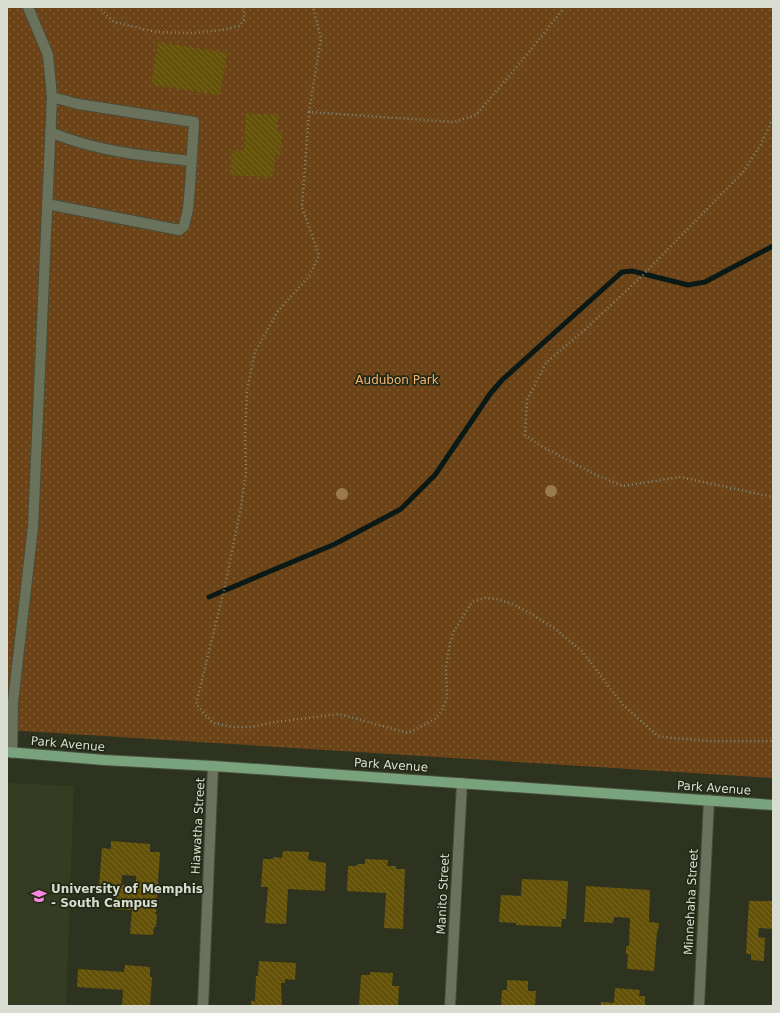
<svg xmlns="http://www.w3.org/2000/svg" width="780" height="1013" font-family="'DejaVu Sans',sans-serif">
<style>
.built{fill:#343c21}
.park{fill:url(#park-dots)}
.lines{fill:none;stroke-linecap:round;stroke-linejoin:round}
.stream{stroke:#0a1916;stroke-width:5}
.building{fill:url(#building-back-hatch);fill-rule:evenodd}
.minor-casing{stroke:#484d3c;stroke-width:12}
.major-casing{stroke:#484d3c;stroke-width:12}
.path{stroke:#828777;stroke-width:2.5;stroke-dasharray:1 3;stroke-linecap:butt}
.minor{stroke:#6b725c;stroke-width:10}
.major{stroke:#79a37c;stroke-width:10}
.tree{fill:#9b794e}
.labels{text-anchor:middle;stroke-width:3.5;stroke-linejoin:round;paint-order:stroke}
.park-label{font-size:12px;fill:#f5b374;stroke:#232915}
.street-label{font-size:12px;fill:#d9ddd1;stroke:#232915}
.poi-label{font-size:12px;font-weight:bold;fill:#d9ddd1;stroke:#232915;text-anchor:start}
</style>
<defs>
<pattern id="park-dots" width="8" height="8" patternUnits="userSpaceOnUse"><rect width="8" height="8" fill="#6b4317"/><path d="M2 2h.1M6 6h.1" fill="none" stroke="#805e38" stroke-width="1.8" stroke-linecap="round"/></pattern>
<pattern id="building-back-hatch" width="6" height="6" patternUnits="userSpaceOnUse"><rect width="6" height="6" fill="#645209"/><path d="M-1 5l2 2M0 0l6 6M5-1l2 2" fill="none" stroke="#7a6a2c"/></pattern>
</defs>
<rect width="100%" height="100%" fill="#2d331f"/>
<path class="built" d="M 7,783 L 74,786 L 66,1006 L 7,1006 Z"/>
<path class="park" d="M 7,7 L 773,7 L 773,778 L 7,730 Z"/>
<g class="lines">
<path class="stream" d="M 209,597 L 335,544 L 401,509 L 435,475 L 490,394 L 502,380 L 622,272 L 632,271 L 688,285 L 705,282 L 773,246"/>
</g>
<path class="building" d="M 158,42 L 227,53 L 220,95 L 151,85 Z
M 246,113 L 278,115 L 277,131 L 282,131 L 280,156 L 276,155 L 272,177 L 230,175 L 232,151 L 244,150 Z
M 111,841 L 150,844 L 150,852 L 160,852 L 156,912 L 155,912 L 155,914 L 157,914 L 156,927 L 154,927 L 153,935 L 130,934 L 132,910 L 114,909 L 116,887 L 99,886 L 102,848 L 111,849 ZM 122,875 L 136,876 L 136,884 L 134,886 L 121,885 Z
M 283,851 L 309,852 L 308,860 L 326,863 L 325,891 L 288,889 L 286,924 L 265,923 L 268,887 L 261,887 L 263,859 L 273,859 L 273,857 L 282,858 Z
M 365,859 L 388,860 L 387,866 L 396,866 L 396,869 L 405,869 L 403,929 L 384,928 L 386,893 L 347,891 L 348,866 L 357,866 L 357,864 L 365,864 Z
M 522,879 L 568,881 L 566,919 L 562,919 L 561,927 L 516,925 L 516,923 L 499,922 L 501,895 L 521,896 Z
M 586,886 L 650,890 L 649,922 L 659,923 L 658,931 L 657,931 L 654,971 L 627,969 L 628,954 L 626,954 L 626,946 L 629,946 L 630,918 L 614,917 L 613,923 L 584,922 Z
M 749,901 L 773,901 L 773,929 L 759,928 L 758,937 L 765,938 L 764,961 L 751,960 L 751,954 L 746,954 Z
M 259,961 L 296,963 L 295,980 L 285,979 L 285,983 L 281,983 L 282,1006 L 248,1006 L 248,1005 L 251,1005 L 251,1001 L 255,1001 L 256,976 L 258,976 Z
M 125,965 L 150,967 L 150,977 L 152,977 L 150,1006 L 122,1006 L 123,990 L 77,987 L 78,969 L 124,972 Z
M 370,972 L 393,973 L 392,986 L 399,986 L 398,1006 L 359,1006 L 361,975 L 370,975 Z
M 507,980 L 528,981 L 528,991 L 536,991 L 535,1006 L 501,1006 L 502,990 L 507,990 Z
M 615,988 L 640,990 L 639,996 L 645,996 L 645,1006 L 601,1006 L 601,1002 L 614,1003 Z"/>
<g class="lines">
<g class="minor-casing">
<path id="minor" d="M 50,132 C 95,151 144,156 192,161
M 47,204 L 179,230 L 184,226 L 188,209 L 190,187 L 194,122 L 78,104 L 52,97
M 12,753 L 13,702 L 33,527 L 52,97 L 48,55 L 28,7
M 203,1006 L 213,766
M 450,1006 L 462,783
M 699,1006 L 709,800"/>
</g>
<g class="major-casing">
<path id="major" d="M 7,752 L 104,760 L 213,766 L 773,805"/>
</g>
<path class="path" d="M 98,7 L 114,22 L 156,32 L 194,33 L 222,30 L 239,26 L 244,20 L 244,7
M 564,7 L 561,12 L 521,62 L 476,115 L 454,122 L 309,112 L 302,207 L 319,255 L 310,275 L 278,311 L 255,352 L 247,391 L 245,435 L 246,472 L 241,507 L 225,586 L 196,704 L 213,723 L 232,727 L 251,727 L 275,722 L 339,714 L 408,733 L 428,723 L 436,718 L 442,710 L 447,697 L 446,667 L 450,643 L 454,631 L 472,602 L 485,598 L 497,599 L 512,604 L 528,612 L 554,628 L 582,651 L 623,705 L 658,736 L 672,738 L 711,741 L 773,741
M 309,112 L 321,38 L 313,7
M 773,119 L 760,146 L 743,172 L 644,274 L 590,325 L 546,363 L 527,400 L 525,435 L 541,446 L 596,475 L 623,486 L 680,477 L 773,497"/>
<use href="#minor" class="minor"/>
<use href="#major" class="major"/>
</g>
<g class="tree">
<circle cx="551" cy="491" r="6"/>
<circle cx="342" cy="494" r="6"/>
</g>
<defs>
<g id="university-bare" transform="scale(1.2)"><path d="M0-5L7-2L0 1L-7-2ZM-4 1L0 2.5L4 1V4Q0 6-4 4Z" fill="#fe85e0" stroke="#232915" stroke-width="2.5" paint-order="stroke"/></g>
</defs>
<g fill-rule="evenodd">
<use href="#university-bare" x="39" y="896"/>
</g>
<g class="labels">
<g class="park-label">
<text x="397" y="384">Audubon Park</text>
</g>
<g class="street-label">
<text transform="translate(68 744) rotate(5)" y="4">Park Avenue</text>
<text transform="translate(391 765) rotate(4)" y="4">Park Avenue</text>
<text transform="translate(714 788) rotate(4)" y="4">Park Avenue</text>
<text transform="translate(198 826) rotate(-87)" y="4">Hiawatha Street</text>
<text transform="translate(443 894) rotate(-87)" y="4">Manito Street</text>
<text transform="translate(691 902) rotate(-87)" y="4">Minnehaha Street</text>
</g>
<g class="poi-label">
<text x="51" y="893">University of Memphis<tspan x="51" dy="14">- South Campus</tspan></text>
</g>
</g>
<rect width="780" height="1013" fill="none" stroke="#d9ddd1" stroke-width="16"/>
</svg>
